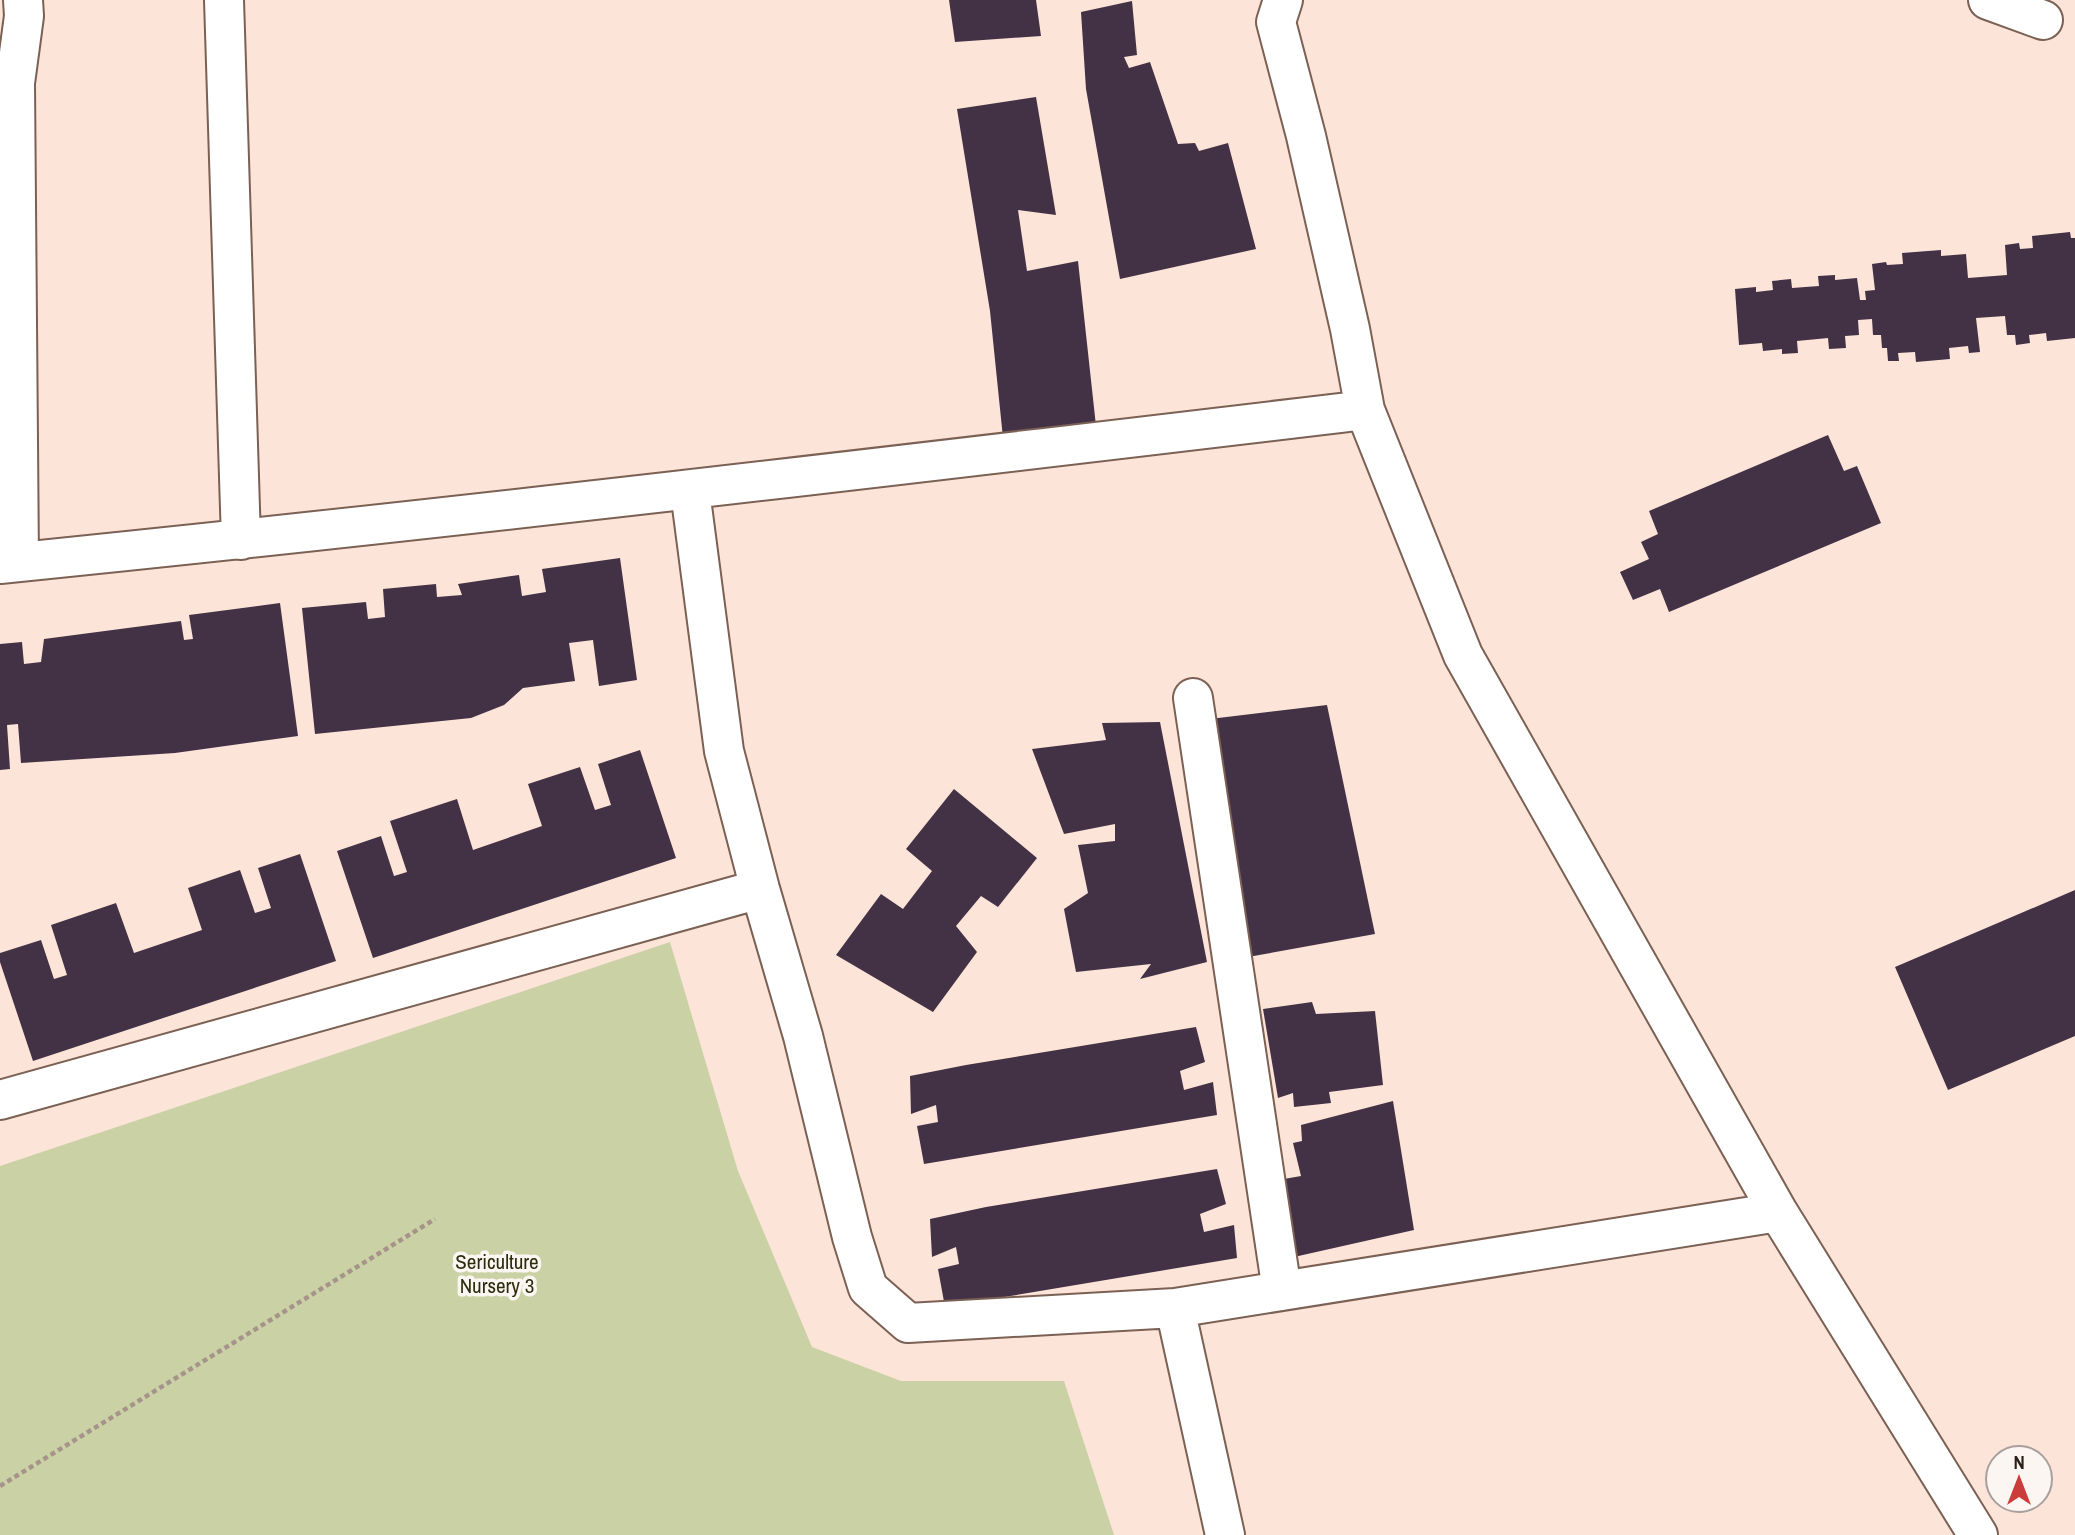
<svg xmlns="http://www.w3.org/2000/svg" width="2075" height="1535" font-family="'Archivo Narrow',sans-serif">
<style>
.green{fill:#cad2a5}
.building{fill:#433245}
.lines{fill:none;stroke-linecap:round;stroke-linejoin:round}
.minor-casing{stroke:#7b6054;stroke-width:42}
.path{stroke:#a6938a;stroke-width:4.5;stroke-dasharray:5 3.5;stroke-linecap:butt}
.minor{stroke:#fff;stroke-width:38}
.labels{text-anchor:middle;stroke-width:7;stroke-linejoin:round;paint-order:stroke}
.park-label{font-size:21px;fill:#292d0b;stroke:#fcf6f3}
</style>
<rect width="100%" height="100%" fill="#fde4d9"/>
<path class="green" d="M 670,942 L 738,1171 L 812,1347 L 901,1381 L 1064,1381 L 1114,1535 L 0,1535 L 0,1166 Z"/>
<path class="building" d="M 949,0 L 1036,0 L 1041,36 L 955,42 Z
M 1132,1 L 1137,55 L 1124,57 L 1129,68 L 1150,62 L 1178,144 L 1195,143 L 1199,151 L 1228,143 L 1256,249 L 1120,279 L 1086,89 L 1081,12 Z
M 1036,97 L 1056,215 L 1018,210 L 1027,271 L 1078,261 L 1096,426 L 1003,438 L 990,311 L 957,109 Z
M 2070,232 L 2071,238 L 2075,238 L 2075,338 L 2047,341 L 2046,333 L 2029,335 L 2030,343 L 2016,345 L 2015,335 L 2007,335 L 2005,316 L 1976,318 L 1980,352 L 1969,353 L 1968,346 L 1949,348 L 1950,359 L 1916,362 L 1915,352 L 1898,353 L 1899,361 L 1888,361 L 1887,348 L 1882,348 L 1881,335 L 1873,335 L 1872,319 L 1858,320 L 1859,335 L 1845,336 L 1846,348 L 1829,349 L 1828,338 L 1797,341 L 1798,353 L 1782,354 L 1782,349 L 1763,351 L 1762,343 L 1739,345 L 1735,289 L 1756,287 L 1756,292 L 1773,290 L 1772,281 L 1791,279 L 1792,288 L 1819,286 L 1818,276 L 1835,275 L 1835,280 L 1857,278 L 1860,300 L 1866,300 L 1865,291 L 1875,290 L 1872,264 L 1886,262 L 1887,265 L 1903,264 L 1902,253 L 1941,250 L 1941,256 L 1966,254 L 1968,278 L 2007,275 L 2005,245 L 2019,243 L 2020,249 L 2033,248 L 2032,236 Z
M 1828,435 L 1844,471 L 1857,466 L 1881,523 L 1669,612 L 1660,589 L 1633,600 L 1620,572 L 1649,559 L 1641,542 L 1658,534 L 1649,511 Z
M 620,558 L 637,680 L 599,686 L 593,640 L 569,643 L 575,681 L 523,688 L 504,705 L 471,718 L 315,734 L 302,608 L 366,602 L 368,619 L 385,617 L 383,589 L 436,584 L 437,597 L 462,595 L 458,584 L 519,575 L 522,596 L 546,592 L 542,569 Z
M 280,603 L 298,736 L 175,753 L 21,763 L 18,724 L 7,725 L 10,769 L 0,770 L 0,644 L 22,642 L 24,664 L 41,662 L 44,639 L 181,621 L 184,640 L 193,639 L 189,615 Z
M 1327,705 L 1375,934 L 1248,957 L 1210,719 Z
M 1160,722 L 1207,962 L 1140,979 L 1151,964 L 1076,972 L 1064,909 L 1088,893 L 1078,845 L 1115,841 L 1115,824 L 1064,834 L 1032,749 L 1106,740 L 1102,723 Z
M 640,750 L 676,858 L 373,958 L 337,851 L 381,836 L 394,876 L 407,872 L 390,821 L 457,799 L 473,850 L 542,826 L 528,784 L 580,767 L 595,810 L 611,805 L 598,764 Z
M 954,789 L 1037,858 L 998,907 L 981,896 L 956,926 L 977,952 L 933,1012 L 836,955 L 881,894 L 903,909 L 932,871 L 906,849 Z
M 300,854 L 336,961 L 33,1061 L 0,962 L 0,953 L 41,940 L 54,979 L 67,975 L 51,925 L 116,903 L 134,953 L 202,930 L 188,888 L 240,870 L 255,913 L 271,908 L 258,868 Z
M 2075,890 L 2075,1036 L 1948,1090 L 1895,967 Z
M 1312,1002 L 1316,1014 L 1375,1011 L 1383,1085 L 1329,1092 L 1331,1103 L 1294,1107 L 1293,1093 L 1278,1098 L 1263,1009 Z
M 1196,1027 L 1205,1062 L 1180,1071 L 1184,1090 L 1213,1082 L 1217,1115 L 924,1164 L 917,1126 L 938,1122 L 936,1105 L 911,1114 L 910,1076 L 966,1065 Z
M 1393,1101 L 1414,1230 L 1294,1257 L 1284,1179 L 1301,1176 L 1293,1143 L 1302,1141 L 1301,1125 Z
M 1217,1169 L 1226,1204 L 1200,1214 L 1204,1232 L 1234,1225 L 1237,1258 L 945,1307 L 938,1269 L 959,1264 L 956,1247 L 932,1257 L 930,1219 L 986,1207 Z"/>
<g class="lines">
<g class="minor-casing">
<path id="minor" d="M 224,0 L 241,540
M 1283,0 L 1276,22 L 1306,136 L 1350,329 L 1365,410 L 1463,655 L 1778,1212 L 1978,1535
M 1988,0 L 2043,20
M 690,491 L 724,751 L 760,889 L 803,1036 L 852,1237 L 868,1288 L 908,1323 L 1175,1308 L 1778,1212
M 19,562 L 15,83 L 24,16 L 23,0
M 0,564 C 456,518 910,464 1365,410
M 1193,698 L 1282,1291
M 0,1100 L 760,889
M 1175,1308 L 1225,1535"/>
</g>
<path class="path" d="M 0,1486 L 435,1219"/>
<use href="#minor" class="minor"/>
</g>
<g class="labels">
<g class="park-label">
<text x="497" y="1269">Sericulture<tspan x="497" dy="24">Nursery 3</tspan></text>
</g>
</g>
<g transform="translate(2019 1479)"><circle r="33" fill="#fcf6f3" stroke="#a8a09c" stroke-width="2"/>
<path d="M0-5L12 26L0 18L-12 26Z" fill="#cb3d3b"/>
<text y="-10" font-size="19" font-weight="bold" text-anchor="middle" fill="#2b1f1a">N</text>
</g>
</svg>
